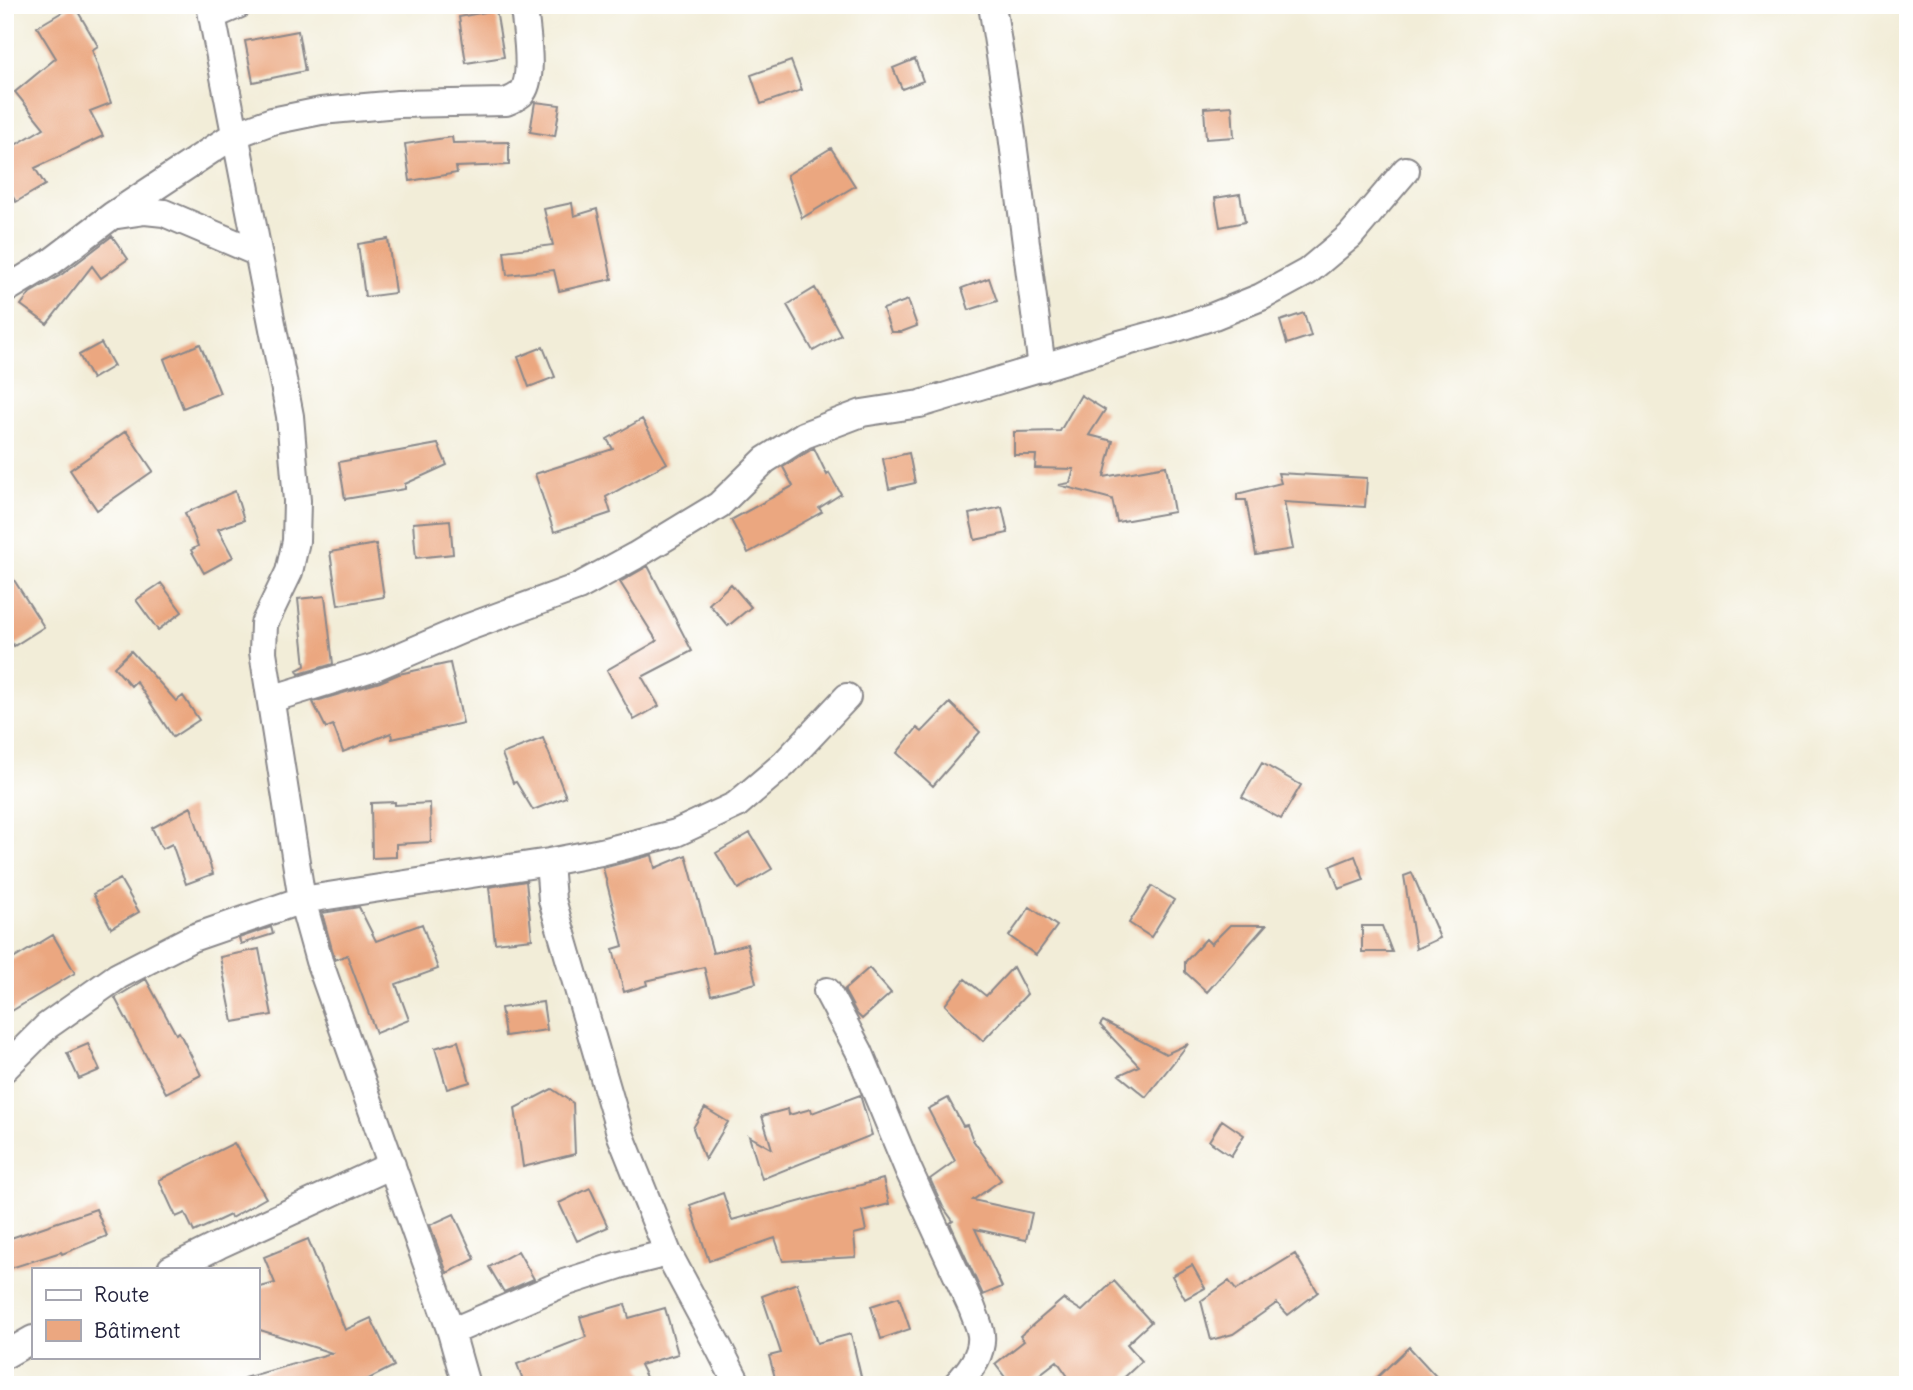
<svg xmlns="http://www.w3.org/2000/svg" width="1913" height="1390" font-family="Delius,sans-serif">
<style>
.building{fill:#eba780}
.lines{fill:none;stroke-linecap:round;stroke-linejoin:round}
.street-casing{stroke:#8a888a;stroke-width:30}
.street{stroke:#fff;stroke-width:26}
</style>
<rect width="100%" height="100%" fill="#fff"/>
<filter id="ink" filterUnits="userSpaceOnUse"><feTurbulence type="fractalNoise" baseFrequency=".0143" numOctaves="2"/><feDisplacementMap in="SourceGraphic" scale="14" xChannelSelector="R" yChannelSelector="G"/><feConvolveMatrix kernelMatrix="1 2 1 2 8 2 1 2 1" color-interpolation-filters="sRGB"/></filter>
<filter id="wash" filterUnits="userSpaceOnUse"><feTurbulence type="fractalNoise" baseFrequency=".00686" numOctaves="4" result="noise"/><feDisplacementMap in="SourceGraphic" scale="28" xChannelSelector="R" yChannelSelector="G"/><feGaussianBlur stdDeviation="1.57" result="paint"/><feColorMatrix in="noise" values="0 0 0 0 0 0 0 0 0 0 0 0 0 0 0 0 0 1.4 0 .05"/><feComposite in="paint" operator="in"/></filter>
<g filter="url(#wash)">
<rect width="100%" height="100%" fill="#f2edd8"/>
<g id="blocks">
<path class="building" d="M 74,5 L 98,46 L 92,50 L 111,103 L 90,111 L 103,136 L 35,168 L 45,185 L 16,202 L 5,184 L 5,151 L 44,128 L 15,92 L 56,58 L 37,27 Z
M 496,10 L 504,57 L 466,63 L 459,17 Z
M 298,31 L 305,71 L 253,82 L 245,41 Z
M 915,59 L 923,81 L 902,89 L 893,68 Z
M 791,61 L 802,90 L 761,104 L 751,75 Z
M 535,102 L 560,105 L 555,136 L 530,132 Z
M 1232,106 L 1234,137 L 1206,139 L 1204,108 Z
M 452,137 L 453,143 L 509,142 L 509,165 L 456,167 L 457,173 L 410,181 L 405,144 Z
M 831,148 L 855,186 L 802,218 L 787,175 Z
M 1240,194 L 1245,222 L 1220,227 L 1215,198 Z
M 572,203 L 574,216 L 597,209 L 612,279 L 559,291 L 554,270 L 507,275 L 504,251 L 553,245 L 544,209 Z
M 112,236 L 128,259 L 101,278 L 92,266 L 47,324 L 21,305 L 30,293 L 61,275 Z
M 388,239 L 395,293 L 365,297 L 358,244 Z
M 989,278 L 997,301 L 969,310 L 962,288 Z
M 815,288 L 841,335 L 813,351 L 787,305 Z
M 908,300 L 917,326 L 901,332 L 891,332 L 883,309 Z
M 1304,313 L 1311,336 L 1287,344 L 1280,321 Z
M 101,343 L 114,366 L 92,379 L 79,355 Z
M 200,344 L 220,393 L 183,408 L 164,359 Z
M 543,347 L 555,377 L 529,387 L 518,357 Z
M 1081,395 L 1105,410 L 1089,435 L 1113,441 L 1104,477 L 1166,466 L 1174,512 L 1117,522 L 1112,499 L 1059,485 L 1070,483 L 1074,469 L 1035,468 L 1036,455 L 1014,455 L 1014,432 L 1060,431 Z
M 642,419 L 667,463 L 606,497 L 611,513 L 554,532 L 535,474 L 613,449 L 607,439 Z
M 126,431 L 153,471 L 97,510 L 70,470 Z
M 438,444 L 447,465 L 405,484 L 405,489 L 345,499 L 339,462 Z
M 814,448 L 827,475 L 829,473 L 841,494 L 819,508 L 822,512 L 748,553 L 731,520 L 793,486 L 783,467 Z
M 909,453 L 915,483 L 889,489 L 883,459 Z
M 1278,473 L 1367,478 L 1365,507 L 1284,502 L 1293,549 L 1256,555 L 1246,500 L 1237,500 L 1237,494 L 1281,483 Z
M 235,491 L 244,520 L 218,529 L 233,557 L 204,573 L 191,550 L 198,546 L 185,513 Z
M 1002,507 L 1008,533 L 975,540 L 969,514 Z
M 450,520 L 453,554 L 416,558 L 413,523 Z
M 376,544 L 384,597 L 338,605 L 330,552 Z
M 5,566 L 44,627 L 14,646 L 5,632 Z
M 648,566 L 692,651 L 642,677 L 659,706 L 634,720 L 607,670 L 657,641 L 620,582 Z
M 161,583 L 182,612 L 158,630 L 136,600 Z
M 731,584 L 751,607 L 728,626 L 709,604 Z
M 325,596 L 333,664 L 299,674 L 297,670 L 305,666 L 298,599 Z
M 131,651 L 176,701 L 183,696 L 199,720 L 173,737 L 136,681 L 131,686 L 114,667 Z
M 450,663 L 463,723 L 392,739 L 391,733 L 343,752 L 333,725 L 326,728 L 313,702 L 380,682 L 399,674 Z
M 950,703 L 980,732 L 933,786 L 897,753 L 917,728 L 922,732 Z
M 543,738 L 566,797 L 533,810 L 516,782 L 513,783 L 502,754 Z
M 1262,763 L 1301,785 L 1281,819 L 1242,797 Z
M 395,802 L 395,805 L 430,803 L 431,842 L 396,844 L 396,857 L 372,858 L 371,803 Z
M 191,807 L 213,874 L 186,884 L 172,844 L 162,849 L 152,828 Z
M 750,833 L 772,869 L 738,889 L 716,853 Z
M 652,855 L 655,868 L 686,855 L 713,953 L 747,944 L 756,983 L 711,995 L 704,967 L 646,981 L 647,985 L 624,992 L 613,949 L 623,946 L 603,868 Z
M 1355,856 L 1364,880 L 1339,889 L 1330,866 Z
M 1412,873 L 1440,938 L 1416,949 L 1404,876 Z
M 120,879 L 139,912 L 111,928 L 93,894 Z
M 526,881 L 532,939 L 495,943 L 489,887 Z
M 1152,886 L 1174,900 L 1151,937 L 1129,923 Z
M 359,907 L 376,941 L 422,924 L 438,969 L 396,984 L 409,1020 L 376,1033 L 347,955 L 335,960 L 322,913 Z
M 1030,907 L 1057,926 L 1036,955 L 1009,936 Z
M 1230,925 L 1266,925 L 1207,992 L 1185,972 L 1185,962 L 1206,939 L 1211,944 Z
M 1362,926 L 1382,926 L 1392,952 L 1362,952 Z
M 271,927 L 273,934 L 241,944 L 239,938 Z
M 53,935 L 75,973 L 5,1015 L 5,964 Z
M 259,949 L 272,1015 L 233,1022 L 220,957 Z
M 1013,967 L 1027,994 L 983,1041 L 945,1005 L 965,979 L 986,996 Z
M 869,968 L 891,993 L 862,1019 L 857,1014 L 844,990 Z
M 146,979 L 176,1034 L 179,1032 L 201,1075 L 166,1093 L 115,998 Z
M 543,1002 L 547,1030 L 505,1036 L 501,1008 Z
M 1103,1021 L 1166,1054 L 1188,1044 L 1146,1097 L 1119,1075 L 1139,1066 L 1100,1025 Z
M 458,1041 L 470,1082 L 447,1089 L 435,1048 Z
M 88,1044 L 100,1070 L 79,1079 L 67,1053 Z
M 552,1089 L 573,1103 L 575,1154 L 523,1167 L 515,1108 Z
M 860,1095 L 872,1135 L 762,1179 L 749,1136 L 772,1149 L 762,1116 L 788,1109 L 789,1115 L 811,1109 L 812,1113 Z
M 948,1098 L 963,1126 L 967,1125 L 973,1140 L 1001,1180 L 973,1200 L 1032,1213 L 1026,1240 L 975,1229 L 1002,1287 L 983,1295 L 950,1223 L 953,1221 L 943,1207 L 930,1179 L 955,1161 L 928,1109 Z
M 705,1108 L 728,1122 L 705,1160 L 693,1128 Z
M 1222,1120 L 1244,1135 L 1231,1156 L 1209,1141 Z
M 234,1143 L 266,1198 L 231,1218 L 230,1215 L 194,1232 L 185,1213 L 176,1217 L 159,1180 Z
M 883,1179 L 889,1204 L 862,1211 L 866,1231 L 854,1234 L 856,1257 L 783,1261 L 775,1238 L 709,1261 L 690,1205 L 723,1193 L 732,1220 Z
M 590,1188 L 608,1227 L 577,1241 L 559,1203 Z
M 96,1209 L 107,1236 L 62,1254 L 61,1252 L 5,1270 L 5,1240 Z
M 454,1214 L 475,1259 L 447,1273 L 430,1225 Z
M 308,1239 L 345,1330 L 371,1318 L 394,1366 L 357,1385 L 245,1385 L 244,1378 L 332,1353 L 257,1329 L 257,1288 L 275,1283 L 264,1257 Z
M 518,1251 L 534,1279 L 504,1292 L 489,1267 Z
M 1295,1254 L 1318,1292 L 1288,1315 L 1277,1303 L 1233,1334 L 1211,1340 L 1201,1301 L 1229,1281 L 1236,1290 Z
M 1192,1265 L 1205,1288 L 1185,1299 L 1172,1276 Z
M 1114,1281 L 1151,1322 L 1127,1344 L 1142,1361 L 1116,1385 L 1074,1385 L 1057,1361 L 1026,1385 L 1011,1385 L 995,1364 L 1024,1341 L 1020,1336 L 1063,1299 L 1082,1311 Z
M 797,1283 L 817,1343 L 851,1334 L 863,1385 L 777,1385 L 769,1356 L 781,1353 L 762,1296 Z
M 899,1297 L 910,1329 L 881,1339 L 871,1306 Z
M 625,1304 L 629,1318 L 665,1308 L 678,1354 L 640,1365 L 650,1385 L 525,1385 L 517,1364 L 586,1337 L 580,1317 Z
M 1409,1347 L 1444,1385 L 1369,1385 Z"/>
</g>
</g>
<g filter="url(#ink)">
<use href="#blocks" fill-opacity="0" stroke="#8a888a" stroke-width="2"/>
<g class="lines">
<g class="street-casing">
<path id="street" d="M 210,5 L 290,416 L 297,501 L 296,541 L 289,572 L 264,624 L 263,652 L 302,900 L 319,961 L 451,1332 L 466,1385
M 992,5 L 1010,119 L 1042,368
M 212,16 L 238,5
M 118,215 L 145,211 L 164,213 L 258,253
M 5,290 L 51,262 L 113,215 L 234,135 L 272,121 L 321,111 L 398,104 L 506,102 C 511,100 517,97 521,94 C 536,78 525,27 524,5
M 271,699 L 375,667 L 466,628 L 578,587 L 635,556 L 719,505 L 765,460 L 804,435 L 862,413 L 920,404 L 1116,345 L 1174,329 L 1214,316 L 1261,297 L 1307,272 L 1350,236 L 1406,170
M 549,862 L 552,900 L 621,1136 L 668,1253 L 719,1348 L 738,1385
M 827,991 L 859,1051 L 908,1169 L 972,1308 C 975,1317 980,1326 981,1335 C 983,1354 968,1373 956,1385
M 5,1068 L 47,1026 L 118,976 L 192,938 L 302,900 L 549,862 L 601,852 L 676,833 L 736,805 L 784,764 L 847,697
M 171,1269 L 219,1245 L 392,1165
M 451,1332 L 564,1283 L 620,1265 L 668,1253
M 5,1355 L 33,1339"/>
</g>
<use href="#street" class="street"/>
</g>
</g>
<rect width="1913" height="1390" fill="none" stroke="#fff" stroke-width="28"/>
<rect x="32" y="1268" width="228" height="91" fill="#ffffff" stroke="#a7a7b1" stroke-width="2"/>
<rect x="46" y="1290" width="35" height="10" fill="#ffffff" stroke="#a7a7b1" stroke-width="2"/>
<text x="94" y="1302" font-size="21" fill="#22223b">Route</text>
<rect x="46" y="1320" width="35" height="21" fill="#eba780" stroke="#a7a7b1" stroke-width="2"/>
<text x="94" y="1338" font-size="21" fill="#22223b">Bâtiment</text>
</svg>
